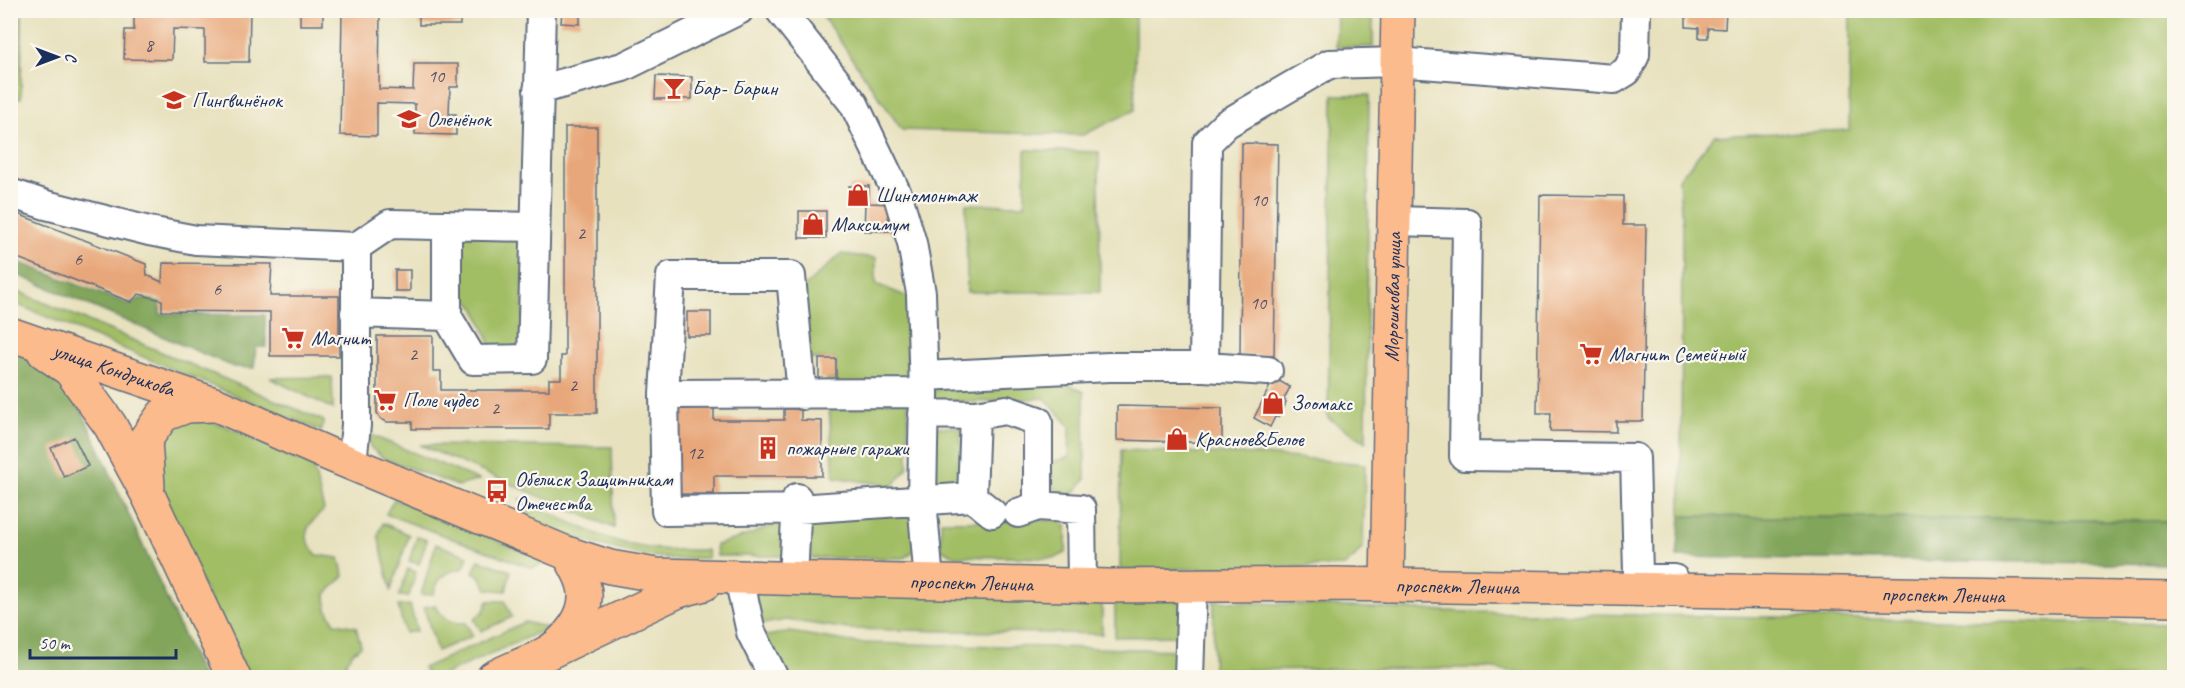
<svg xmlns="http://www.w3.org/2000/svg" width="2185" height="688" font-family="Caveat,sans-serif">
<style>
.green{fill:#a2be65;stroke:#5e7662;stroke-width:1.5}
.forest{fill:#81a55a;stroke:#4e6a5c;stroke-width:1.5}
.building{fill:#e8a77a}
.lines{fill:none;stroke-linecap:round;stroke-linejoin:round}
.minor-casing{stroke:#626d80;stroke-width:32}
.major-casing{stroke:#626d80;stroke-width:36}
.minor{stroke:#fff;stroke-width:28}
.major{stroke:#fbbb8c;stroke-width:33}
.labels{text-anchor:middle;stroke-width:4.5;stroke-linejoin:round;paint-order:stroke}
.number-label{font-size:18px;fill:#4e4d65}
.poi-label{font-size:21px;fill:#1b2f5e;stroke:#fbf7ec;text-anchor:start}
.street-label{font-size:21px;fill:#1b2f5e;stroke:#fbf7ec}
</style>
<rect width="100%" height="100%" fill="#fbf7ec"/>
<filter id="ink" filterUnits="userSpaceOnUse"><feTurbulence type="fractalNoise" baseFrequency=".0167" numOctaves="2"/><feDisplacementMap in="SourceGraphic" scale="12" xChannelSelector="R" yChannelSelector="G"/><feConvolveMatrix kernelMatrix="1 2 1 2 8 2 1 2 1" color-interpolation-filters="sRGB"/></filter>
<filter id="wash" filterUnits="userSpaceOnUse"><feTurbulence type="fractalNoise" baseFrequency=".008" numOctaves="4" result="noise"/><feDisplacementMap in="SourceGraphic" scale="24" xChannelSelector="R" yChannelSelector="G"/><feGaussianBlur stdDeviation="1.35" result="paint"/><feColorMatrix in="noise" values="0 0 0 0 0 0 0 0 0 0 0 0 0 0 0 0 0 1.4 0 .05"/><feComposite in="paint" operator="in"/></filter>
<g filter="url(#wash)">
<rect width="100%" height="100%" fill="#e7e1be"/>
<path class="green" d="M 819,11 L 1135,11 L 1135,110 L 1083,135 L 902,130 Z
M 1337,11 L 1373,11 L 1373,47 L 1336,47 Z
M 1850,11 L 2174,11 L 2174,521 L 1681,516 L 1682,225 L 1679,179 L 1714,136 L 1849,130 Z
M 11,16 L 22,16 L 21,98 L 11,98 Z
M 1333,95 L 1369,95 L 1366,442 L 1328,418 Z
M 1025,150 L 1099,152 L 1100,292 L 967,292 L 966,204 L 1025,205 Z
M 524,234 L 523,352 L 493,351 L 476,309 L 457,289 L 458,235 Z
M 841,254 L 876,258 L 876,284 L 908,297 L 908,467 L 893,486 L 834,477 L 827,379 L 836,379 L 836,359 L 803,359 L 803,288 Z
M 10,288 L 324,421 L 321,431 L 11,302 Z
M 332,377 L 333,409 L 270,378 Z
M 1057,379 L 1084,392 L 1085,480 L 1074,493 L 1060,495 L 1053,487 L 1052,462 L 1069,457 L 1070,426 L 1045,398 L 975,402 L 933,400 L 933,392 L 951,382 Z
M 188,415 L 223,425 L 313,466 L 324,510 C 306,527 299,534 317,555 L 339,558 L 344,576 L 326,594 L 327,610 L 335,623 L 356,627 L 361,646 C 348,657 343,659 346,677 L 245,677 L 161,495 L 155,442 Z
M 928,427 L 961,427 L 961,480 L 953,488 L 936,488 Z
M 366,433 L 479,480 L 458,486 L 383,458 L 371,448 Z
M 420,445 L 612,447 L 614,528 Z
M 1121,450 L 1263,455 L 1365,464 L 1363,547 L 1354,558 L 1344,566 L 1120,570 Z
M 394,499 L 549,562 L 532,568 L 386,514 Z
M 520,499 C 556,515 603,541 642,547 C 663,551 685,550 707,550 L 708,558 L 675,559 L 640,555 L 572,538 L 531,518 Z
M 915,507 L 915,550 L 904,558 L 807,558 L 807,513 Z
M 786,519 L 786,556 L 717,556 L 716,545 L 752,534 Z
M 1058,520 L 1066,526 L 1066,553 L 1055,558 L 955,556 L 941,549 L 941,521 Z
M 383,523 L 409,535 L 391,590 L 378,535 Z
M 417,537 L 427,540 L 419,564 L 409,561 Z
M 436,544 L 468,556 L 463,569 C 448,570 436,578 434,594 L 421,595 Z
M 479,560 L 511,571 L 506,591 L 487,589 L 480,576 L 473,572 Z
M 408,569 L 416,572 L 409,596 L 399,596 Z
M 749,587 L 1102,598 L 1102,634 L 849,629 L 786,620 L 757,625 Z
M 1115,596 L 1184,596 L 1183,636 L 1115,637 Z
M 488,601 L 505,601 L 512,617 L 481,631 L 474,619 L 484,611 Z
M 1214,601 L 1469,612 L 2174,624 L 2174,678 L 1562,678 L 1486,668 L 1213,670 Z
M 410,605 L 417,631 L 405,633 L 398,606 Z
M 435,605 C 441,619 451,624 466,623 L 473,636 L 437,651 L 424,607 Z
M 525,622 L 548,628 L 439,677 L 429,677 L 423,668 Z
M 790,632 L 858,643 L 1182,650 L 1182,677 L 780,677 L 760,637 Z"/>
<path class="forest" d="M 10,259 L 131,305 L 140,298 L 160,302 L 160,314 L 265,315 L 266,347 L 256,347 L 254,368 L 234,367 L 11,272 Z
M 10,343 L 47,357 L 84,415 L 202,677 L 11,677 Z
M 1681,516 L 2174,521 L 2174,564 L 1677,557 Z"/>
<g id="blocks">
<path class="building" d="M 134,10 L 250,10 L 249,62 L 205,62 L 205,30 L 173,29 L 172,60 L 124,59 L 125,30 L 134,30 Z
M 300,10 L 323,10 L 323,25 L 300,25 Z
M 342,10 L 380,10 L 379,89 L 413,90 L 414,64 L 458,64 L 458,87 L 450,87 L 449,114 L 456,114 L 456,135 L 415,134 L 415,104 L 377,103 L 377,136 L 340,135 Z
M 419,10 L 460,10 L 460,25 L 419,25 Z
M 562,10 L 580,10 L 580,24 L 561,23 Z
M 1686,10 L 1726,10 L 1725,29 L 1708,28 L 1708,38 L 1699,38 L 1699,28 L 1686,27 Z
M 656,76 L 692,77 L 692,99 L 655,99 Z
M 565,127 L 597,127 L 597,413 L 549,413 L 549,429 L 412,429 L 412,422 L 387,422 L 381,419 L 377,413 L 377,336 L 433,336 L 433,371 L 441,371 L 441,390 L 549,390 L 549,379 L 561,379 L 561,356 L 565,356 Z
M 1242,143 L 1278,144 L 1274,356 L 1240,355 Z
M 849,186 L 869,186 L 869,203 L 892,204 L 892,231 L 864,231 L 865,203 L 849,204 Z
M 1540,195 L 1623,196 L 1623,225 L 1646,225 L 1643,421 L 1616,421 L 1616,432 L 1550,431 L 1551,413 L 1537,413 Z
M 10,211 L 146,264 L 147,275 L 162,282 L 163,263 L 272,264 L 270,296 L 339,296 L 339,356 L 270,356 L 270,312 L 162,311 L 162,300 L 139,294 L 131,302 L 10,255 Z
M 799,211 L 826,211 L 826,238 L 799,238 Z
M 395,270 L 410,270 L 410,291 L 395,291 Z
M 687,312 L 711,312 L 711,336 L 687,336 Z
M 819,359 L 836,359 L 836,379 L 819,379 Z
M 1274,378 L 1290,387 L 1284,399 L 1286,402 L 1278,417 L 1275,417 L 1270,427 L 1254,418 Z
M 1117,406 L 1222,408 L 1222,443 L 1117,440 Z
M 714,408 L 714,420 L 784,420 L 784,409 L 801,409 L 801,420 L 822,421 L 822,476 L 714,476 L 714,494 L 675,494 L 676,409 Z
M 74,437 L 88,466 L 64,477 L 51,448 Z"/>
</g>
</g>
<g filter="url(#ink)">
<use href="#blocks" fill-opacity="0" stroke="#626d80" stroke-width="1.5"/>
<g class="lines">
<g class="minor-casing">
<path id="minor" d="M 780,10 L 854,104 L 898,196 L 912,243 L 921,293 L 924,393 L 922,500 L 929,582
M 538,90 L 623,67 L 739,10
M 10,193 L 46,205 L 149,231 L 196,240 L 356,247 L 390,224 L 535,227
M 1394,221 L 1467,223 L 1464,456 L 1635,458 L 1638,573 L 1646,579 L 1674,579
M 447,225 L 447,316 L 473,360 L 532,359 L 541,10
M 355,313 L 447,316
M 1268,371 L 1204,367 L 1207,143 L 1226,124 L 1329,64 L 1397,62 L 1614,79 L 1627,71 L 1635,55 L 1636,10
M 924,376 L 1109,367 L 1204,367
M 664,394 L 666,511 L 798,509 L 972,497 L 992,513
M 802,395 L 791,276 L 671,276 L 664,394 L 924,393
M 923,414 L 975,415
M 352,463 L 356,425 L 356,247
M 972,497 L 975,415 L 1006,410 L 1038,421 L 1038,506
M 1018,513 L 1038,506 L 1081,509 L 1082,585
M 739,578 L 751,632 L 774,678
M 793,579 L 797,498
M 1189,678 L 1192,584"/>
</g>
<g class="major-casing">
<g id="major">
<path id="s1" d="M 10,334 L 217,405 L 326,453 L 569,554 L 610,567 L 656,575 L 1110,586 L 1334,584 L 2174,599"/>
<path d="M 44,352 L 70,370 L 110,425 L 149,497 L 234,678"/>
<path d="M 148,486 L 145,440 L 163,415 L 187,406 L 213,405"/>
<path id="s2" d="M 1387,585 L 1398,10"/>
<path d="M 541,656 L 678,591 L 704,584"/>
<path d="M 493,678 C 508,670 524,664 540,657 C 565,644 593,614 583,583 C 580,573 574,564 569,554"/>
</g>
</g>
<use href="#minor" class="minor"/>
<use href="#major" class="major"/>
</g>
</g>
<defs>
<g id="bar-bare" transform="scale(1.8)"><path d="M-6-5H6L.8 .8V4.5H3.5V6h-7V4.5H-.8V.8Z" fill="#c8321e" stroke="#fbf7ec" stroke-width="2.5" paint-order="stroke"/></g>
<g id="school-bare" transform="scale(1.8)"><path d="M0-5L7-2L0 1L-7-2ZM-4 1L0 2.5L4 1V4Q0 6-4 4Z" fill="#c8321e" stroke="#fbf7ec" stroke-width="2.5" paint-order="stroke"/></g>
<g id="shop-bare" transform="scale(1.8)"><path d="M-5-2.5h2.3a2.7 3.5 0 0 1 5.4 0H5L5.5 6h-11ZM-1.5-2.5h3a1.5 2.3 0 0 0-3 0Z" fill="#c8321e" stroke="#fbf7ec" stroke-width="2.5" paint-order="stroke"/></g>
<g id="supermarket-bare" transform="scale(1.8)"><path d="M-6-5.5h2.5l.6 2H6L4.5 2H-2.5L-4.4-4H-6ZM-1.5 3.2a1.3 1.3 0 1 0 .1 0ZM3 3.2a1.3 1.3 0 1 0 .1 0Z" fill="#c8321e" stroke="#fbf7ec" stroke-width="2.5" paint-order="stroke"/></g>
<g id="building-bare" transform="scale(1.8)"><path d="M-4-6H4V6H1V3H-1V6H-4ZM-2.5-4.3h1.7v1.8h-1.7ZM.8-4.3h1.7v1.8H.8ZM-2.5-1h1.7V.8h-1.7ZM.8-1h1.7V.8H.8Z" fill="#c8321e" stroke="#fbf7ec" stroke-width="2.5" paint-order="stroke"/></g>
<g id="bus-bare" transform="scale(1.8)"><path d="M-5-6H5V4H4V6H2V4H-2V6H-4V4H-5ZM-3.5-4V0h7V-4ZM-3.5 1.2v1.5H-2V1.2ZM2 1.2v1.5H3.5V1.2Z" fill="#c8321e" stroke="#fbf7ec" stroke-width="2.5" paint-order="stroke"/></g>
</defs>
<g fill-rule="evenodd">
<use href="#bar-bare" x="674" y="88"/>
<use href="#school-bare" x="174" y="100"/>
<use href="#school-bare" x="409" y="119"/>
<use href="#shop-bare" x="858" y="195"/>
<use href="#shop-bare" x="813" y="224"/>
<use href="#supermarket-bare" x="293" y="338"/>
<use href="#supermarket-bare" x="1591" y="354"/>
<use href="#supermarket-bare" x="385" y="400"/>
<use href="#shop-bare" x="1273" y="403"/>
<use href="#shop-bare" x="1177" y="439"/>
<use href="#building-bare" x="768" y="448"/>
<use href="#bus-bare" x="497" y="491"/>
</g>
<g class="labels">
<g class="number-label">
<text x="149" y="51">8</text>
<text x="436" y="82">10</text>
<text x="1259" y="206">10</text>
<text x="581" y="239">2</text>
<text x="78" y="265">6</text>
<text x="217" y="295">6</text>
<text x="1258" y="309">10</text>
<text x="413" y="360">2</text>
<text x="573" y="391">2</text>
<text x="495" y="414">2</text>
<text x="695" y="459">12</text>
</g>
<g class="poi-label">
<text x="692" y="95">Бар- Барин</text>
<text x="192" y="107">Пингвинёнок</text>
<text x="427" y="126">Оленёнок</text>
<text x="876" y="202">Шиномонтаж</text>
<text x="831" y="231">Максимум</text>
<text x="311" y="345">Магнит</text>
<text x="1609" y="361">Магнит Семейный</text>
<text x="403" y="407">Поле чудес</text>
<text x="1291" y="410">Зоомакс</text>
<text x="1195" y="446">Красное&amp;Белое</text>
<text x="786" y="455">пожарные гаражи</text>
<text x="515" y="486">Обелиск Защитникам<tspan x="515" dy="24">Отечества</tspan></text>
</g>
<g class="street-label">
<text dy="7" stroke="none"><textPath href="#s2" startOffset="288">Морошковая улица</textPath></text>
<text dy="7" stroke="none"><textPath href="#s1" startOffset="110">улица Кондрикова</textPath></text>
<text dy="7" stroke="none"><textPath href="#s1" startOffset="1006">проспект Ленина</textPath></text>
<text dy="7" stroke="none"><textPath href="#s1" startOffset="1492">проспект Ленина</textPath></text>
<text dy="7" stroke="none"><textPath href="#s1" startOffset="1978">проспект Ленина</textPath></text>
</g>
</g>
<rect width="2185" height="688" fill="none" stroke="#fbf7ec" stroke-width="36"/>
<g transform="translate(57 57) rotate(90)" stroke="#fbf7ec" stroke-width="4.5" paint-order="stroke">
<path d="M0-4.5L10 22L0 15L-10 22Z" fill="#1b2f5e"/>
<text y="-9" font-size="16" font-weight="bold" text-anchor="middle" fill="#1b2f5e">С</text>
</g>
<path d="M30 649v9h146v-9" fill="none" stroke="#1b2f5e" stroke-width="3"/>
<text x="39" y="649" font-size="18" fill="#1b2f5e" stroke="#fbf7ec" stroke-width="4.5" paint-order="stroke">50 m</text>
</svg>
